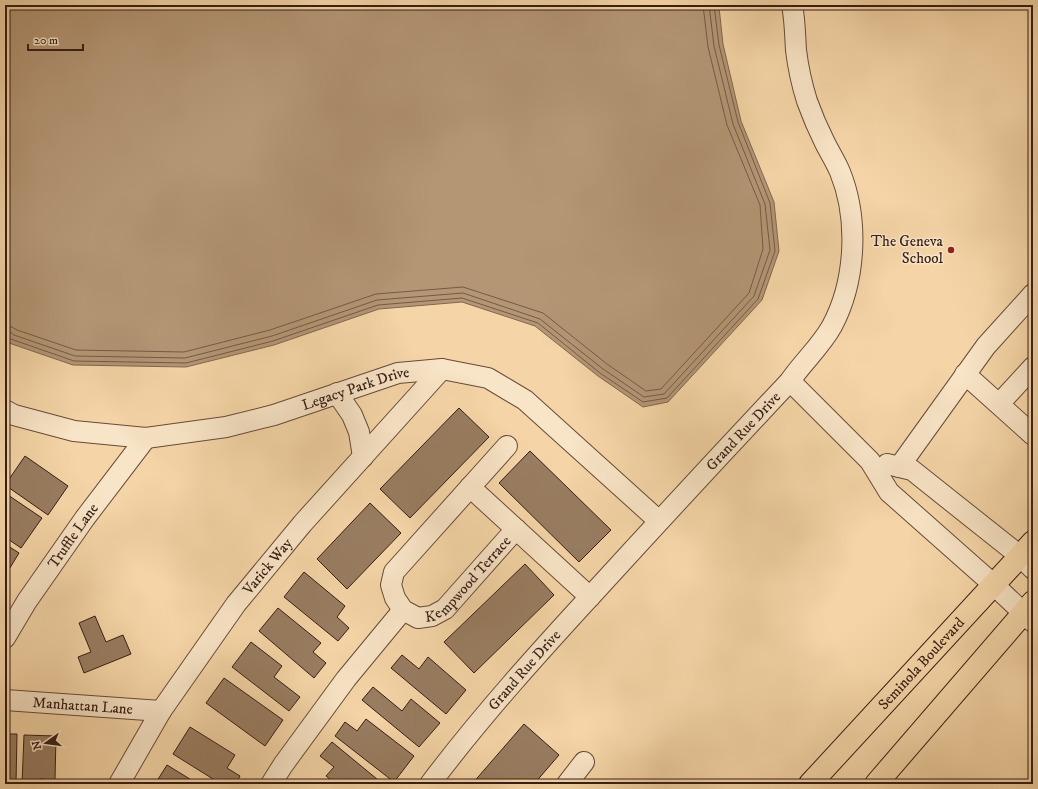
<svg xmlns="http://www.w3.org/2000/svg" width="1038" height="789" font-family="'IM FELL DW Pica',serif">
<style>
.water{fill:#b49675;stroke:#82664f}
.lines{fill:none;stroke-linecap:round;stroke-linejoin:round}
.shore{stroke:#755a45;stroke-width:1}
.building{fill:#997d61;stroke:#361d15}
.minor-casing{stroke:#664b3a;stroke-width:22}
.major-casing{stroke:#361d15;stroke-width:24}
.minor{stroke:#f8e4c6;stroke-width:20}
.major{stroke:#f5d5a7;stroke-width:22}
.poi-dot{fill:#8f2418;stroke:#f8e4c6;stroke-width:1.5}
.labels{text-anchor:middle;stroke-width:3;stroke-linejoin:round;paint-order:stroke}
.poi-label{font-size:15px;fill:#361d15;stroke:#f8e4c6;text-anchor:end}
.street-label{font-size:15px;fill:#361d15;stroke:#f8e4c6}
</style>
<rect width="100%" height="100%" fill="#f5d5a7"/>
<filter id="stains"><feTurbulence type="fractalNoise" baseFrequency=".005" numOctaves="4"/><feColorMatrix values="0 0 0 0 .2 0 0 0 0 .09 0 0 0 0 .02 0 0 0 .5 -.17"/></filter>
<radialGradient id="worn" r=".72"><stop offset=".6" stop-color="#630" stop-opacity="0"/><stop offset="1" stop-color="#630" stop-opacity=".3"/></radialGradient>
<path class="water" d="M 5,5 L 717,5 L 719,7 L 723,44 L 741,121 L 774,202 L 779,251 L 762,300 L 668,402 L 643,407 L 598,376 L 535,326 L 462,302 L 379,309 L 274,345 L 186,367 L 73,365 L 9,343 L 5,339 Z"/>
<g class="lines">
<path class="shore" d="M 5,326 L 12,327 L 17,330 L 76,350 L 184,352 L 270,330 L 376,294 L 463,287 L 543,313 L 607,364 L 646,391 L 661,389 L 749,293 L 763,249 L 760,205 L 727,125 L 708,47 L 703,5
M 5,332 L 10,332 L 14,335 L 75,356 L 185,358 L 272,336 L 377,300 L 463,293 L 540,319 L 603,369 L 644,397 L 664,394 L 754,296 L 770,250 L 765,204 L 733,124 L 714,46 L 709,5
M 5,337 L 74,361 L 186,363 L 273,341 L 378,305 L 462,298 L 538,323 L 600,373 L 643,402 L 667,398 L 758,299 L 775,251 L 770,203 L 738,122 L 719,45 L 714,5"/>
</g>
<path class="building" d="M 459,408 L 489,437 L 410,518 L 380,489 Z
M 530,451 L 611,530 L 579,562 L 499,483 Z
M 25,456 L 68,486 L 48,515 L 5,485 Z
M 5,493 L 42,518 L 21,548 L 5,537 Z
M 370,503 L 401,533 L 347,589 L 317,559 Z
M 5,544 L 19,553 L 5,576 Z
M 525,564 L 554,595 L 474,673 L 444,642 Z
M 304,572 L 345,606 L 337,617 L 349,628 L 338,641 L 284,597 Z
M 278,608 L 321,643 L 313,652 L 326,663 L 314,678 L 259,631 Z
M 95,616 L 106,642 L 123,635 L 131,654 L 84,673 L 78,657 L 91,652 L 79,623 Z
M 251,642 L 282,666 L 274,677 L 300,697 L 289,711 L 232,667 Z
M 402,655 L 419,669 L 428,657 L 466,690 L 446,714 L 391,668 Z
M 224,678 L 283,720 L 265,746 L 206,703 Z
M 373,687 L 402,711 L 411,699 L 440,723 L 419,747 L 362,700 Z
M 366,719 L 414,756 L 394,782 L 335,736 L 345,722 L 357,731 Z
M 524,724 L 559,755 L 534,784 L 472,784 Z
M 190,727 L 235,755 L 227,768 L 240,776 L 236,784 L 221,784 L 173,754 Z
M 5,734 L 17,734 L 16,784 L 5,784 Z
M 24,735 L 56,736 L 55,780 L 40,779 L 39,784 L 22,784 Z
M 332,742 L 383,784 L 336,784 L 326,776 L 334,767 L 320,756 Z
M 167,765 L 198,784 L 155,784 Z"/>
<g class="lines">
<g class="minor-casing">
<g id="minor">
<path d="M 965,374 L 1033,435"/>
<path d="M 790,381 L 870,461 L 889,492 L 994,585 L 1033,622"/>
<path d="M 337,393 L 352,415 L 359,432 L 363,457"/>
<path d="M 999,404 L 1033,367"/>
<path id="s1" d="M 5,410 L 14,415 L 74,431 L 146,438 L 226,427 L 274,415 L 398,373 L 442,369 L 488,378 L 525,400 L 659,521"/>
<path id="s2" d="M 507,446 L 394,572 L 391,585 L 395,598 L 403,610 L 418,618 L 432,616 L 445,609 L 516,529"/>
<path d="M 887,464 L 912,470 L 1020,556 L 1033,569"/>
<path d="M 899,467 L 986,346 L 1033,294"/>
<path d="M 470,487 L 590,597"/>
<path id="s3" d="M 5,638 L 27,601 L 85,518 L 146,438"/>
<path id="s4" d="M 5,700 L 161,711"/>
<path id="s5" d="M 119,784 L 161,711 L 236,604 L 303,523 L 442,369"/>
<path d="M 271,784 L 283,765 L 346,679 L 403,610"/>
<path id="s6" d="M 430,784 C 482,715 540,651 599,587 C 662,518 726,449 790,381 C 803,362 821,346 832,326 C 856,281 859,219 840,172 C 836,162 830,153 825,143 C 818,129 812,115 807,101 C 802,85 798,67 796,50 C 795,35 795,20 792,5"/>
<path d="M 567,784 L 584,762"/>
</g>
</g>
<g class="major-casing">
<g id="major">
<path id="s7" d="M 810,784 L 1033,542"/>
<path d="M 876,784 L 1033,602"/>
</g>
</g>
<use href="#minor" class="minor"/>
<use href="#major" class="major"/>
</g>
<circle class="poi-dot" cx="951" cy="250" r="4"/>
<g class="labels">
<g class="poi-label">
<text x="943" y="246">The Geneva<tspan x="943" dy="17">School</tspan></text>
</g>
<g class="street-label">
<text dy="5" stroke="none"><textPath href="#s1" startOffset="361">Legacy Park Drive</textPath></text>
<text dy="5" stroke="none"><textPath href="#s6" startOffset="472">Grand Rue Drive</textPath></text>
<text dy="5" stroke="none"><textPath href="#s3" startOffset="123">Truffle Lane</textPath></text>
<text dy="5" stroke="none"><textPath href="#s5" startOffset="264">Varick Way</textPath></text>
<text dy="5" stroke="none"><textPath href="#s2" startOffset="293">Kempwood Terrace</textPath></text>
<text dy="5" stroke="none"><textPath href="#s7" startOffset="164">Seminola Boulevard</textPath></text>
<text dy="5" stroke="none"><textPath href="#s6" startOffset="148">Grand Rue Drive</textPath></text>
<text dy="5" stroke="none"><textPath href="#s4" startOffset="78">Manhattan Lane</textPath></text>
</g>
</g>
<rect width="1038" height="789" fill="none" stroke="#f5d5a7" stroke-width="20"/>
<rect x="6" y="6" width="1026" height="777" fill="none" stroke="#361d15" stroke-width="2"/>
<rect x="10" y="10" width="1018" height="769" fill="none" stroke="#361d15"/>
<g transform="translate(46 743) rotate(256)" stroke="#f8e4c6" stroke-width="3" paint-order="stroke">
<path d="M0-3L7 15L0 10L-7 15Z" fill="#361d15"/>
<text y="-6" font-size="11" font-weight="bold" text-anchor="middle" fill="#361d15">N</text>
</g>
<path d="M28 44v6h55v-6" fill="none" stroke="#361d15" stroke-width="2"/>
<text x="34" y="44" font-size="12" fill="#361d15" stroke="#f8e4c6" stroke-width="3" paint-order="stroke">20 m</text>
<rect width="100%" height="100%" filter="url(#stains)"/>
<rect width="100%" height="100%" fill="url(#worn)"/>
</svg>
